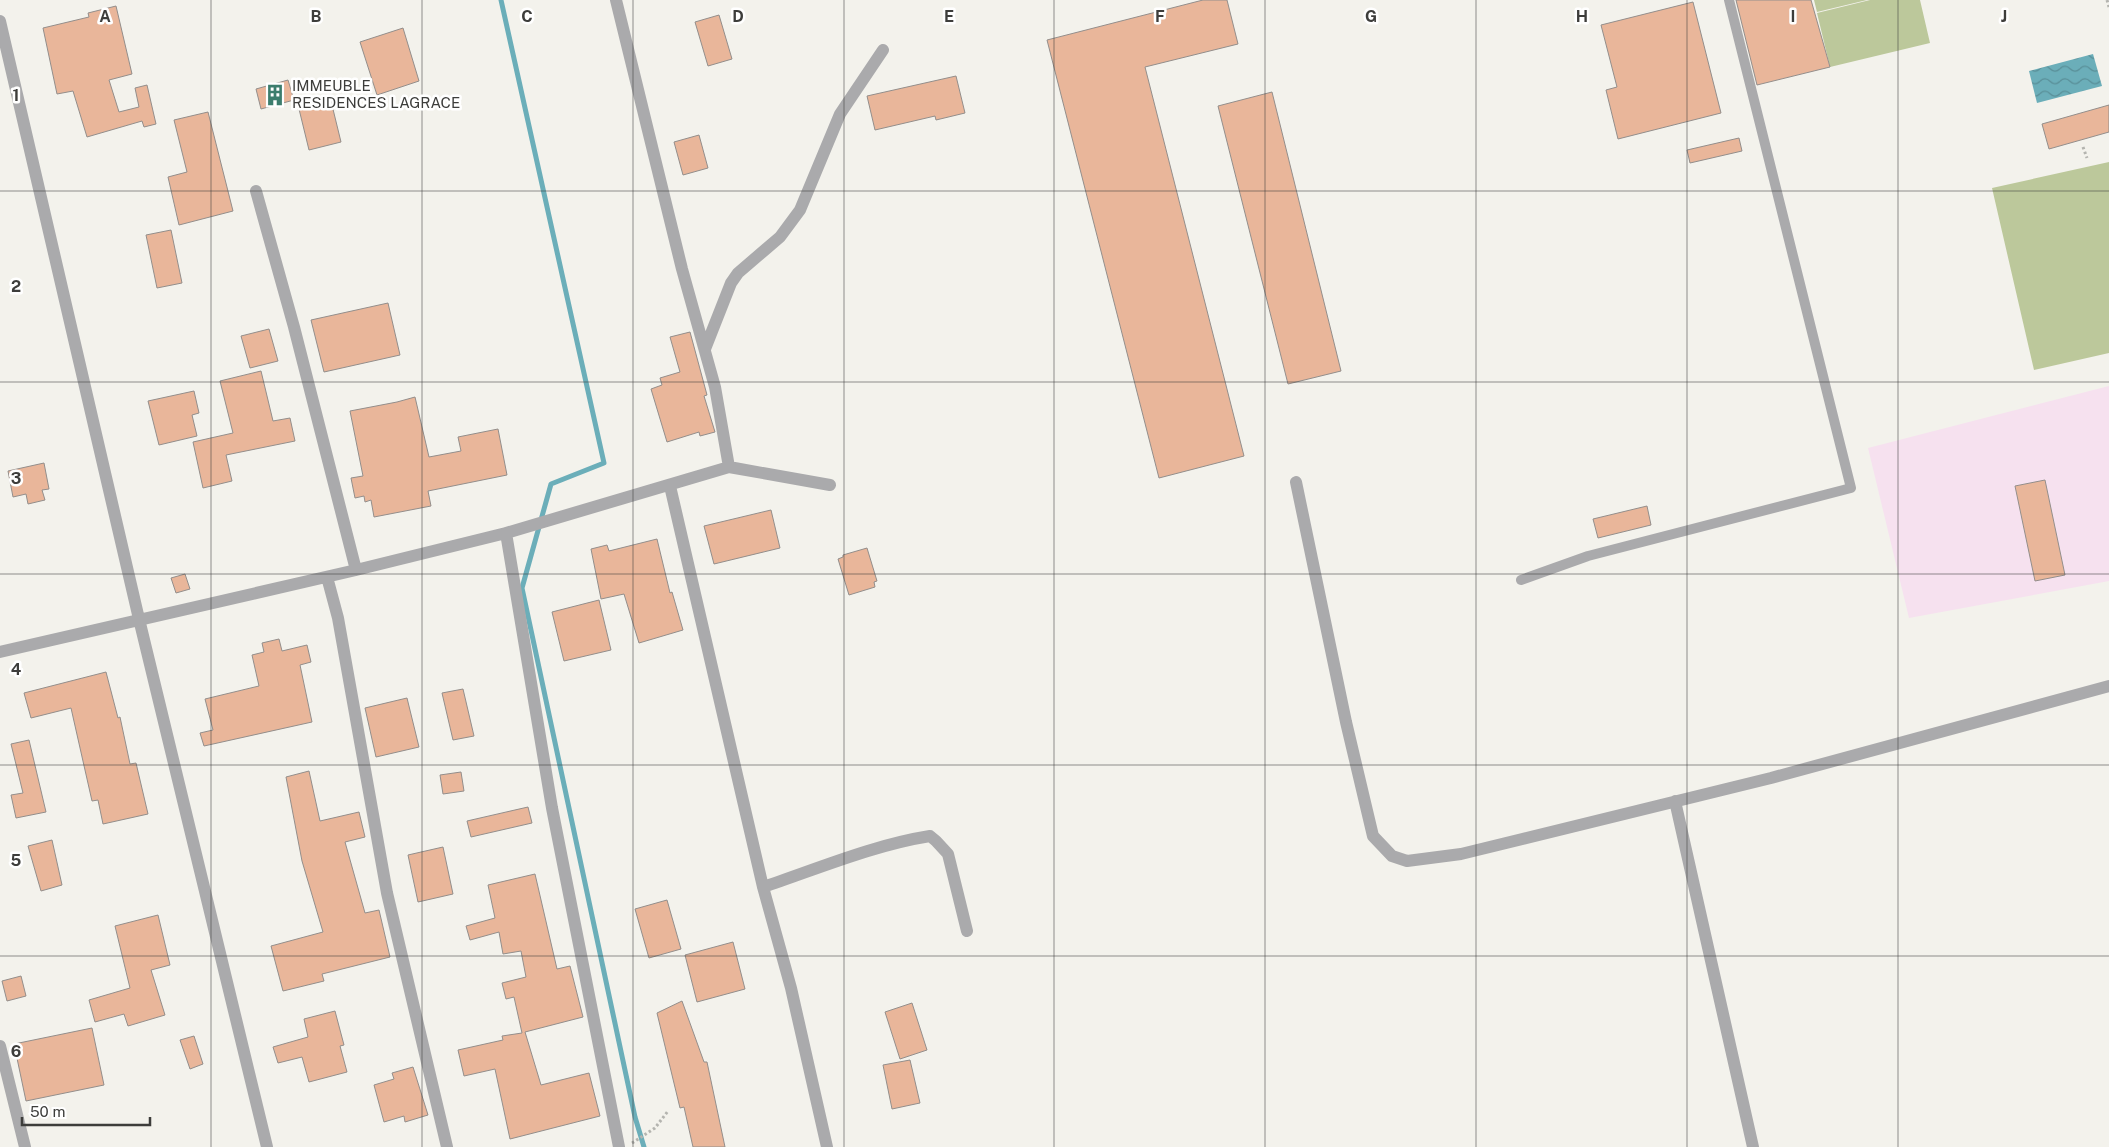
<svg xmlns="http://www.w3.org/2000/svg" width="2109" height="1147" font-family="'Public Sans',sans-serif">
<style>
.industrial{fill:#f6e1ef}
.green{fill:#bcc89b}
.water{fill:url(#water-waves)}
.lines{fill:none;stroke-linecap:round;stroke-linejoin:round}
.stream{stroke:#6baeb9;stroke-width:5}
.building{fill:#e9b69a;stroke:#938e8b}
.path{stroke:#b4b4af;stroke-width:3;stroke-dasharray:2.5 2.5;stroke-linecap:butt}
.lane{stroke:#aaaaac;stroke-width:10}
.street{stroke:#aaaaac;stroke-width:12}
.grid{fill:none;stroke:#3d3d3b;stroke-width:1;stroke-opacity:0.55}
.labels{text-anchor:middle;stroke-width:5;stroke-linejoin:round;paint-order:stroke}
.poi-label{font-size:15px;fill:#3d3d3b;stroke:#fff;text-anchor:start}
.grid-label{font-size:16px;text-anchor:middle;font-weight:bold;fill:#3d3d3b;stroke:#fff;stroke-width:5;stroke-linejoin:round;paint-order:stroke}
</style>
<defs>
<pattern id="water-waves" width="16" height="10" patternUnits="userSpaceOnUse" patternTransform="scale(1.25)"><rect width="16" height="10" fill="#6baeb9"/><path d="M0 5q4-4 8 0t8 0" fill="none" stroke="#598f98"/></pattern>
</defs>
<rect width="100%" height="100%" fill="#f3f2ec"/>
<path class="industrial" d="M 2109,386 L 2109,581 L 1909,618 L 1868,448 Z"/>
<path class="green" d="M 1814,0 L 1867,0 L 1817,12 Z
M 1870,0 L 1920,0 L 1930,43 L 1830,67 L 1817,13 Z
M 2109,162 L 2109,353 L 2034,370 L 1992,188 Z"/>
<path class="water" d="M 2093,54 L 2102,86 L 2037,103 L 2029,71 Z"/>
<g class="lines">
<path class="stream" d="M 501,0 L 604,463 L 551,484 L 522,588 L 635,1117 L 644,1147"/>
</g>
<path class="building" d="M 1203,0 L 1227,0 L 1238,44 L 1145,67 L 1244,456 L 1159,478 L 1047,40 Z
M 1736,0 L 1811,0 L 1830,67 L 1757,85 Z
M 1693,2 L 1721,113 L 1618,139 L 1606,90 L 1617,87 L 1601,25 Z
M 116,6 L 132,74 L 109,80 L 119,112 L 139,107 L 135,88 L 147,85 L 156,124 L 144,127 L 142,121 L 87,137 L 73,91 L 57,94 L 43,28 L 89,17 L 88,13 Z
M 719,15 L 732,59 L 708,66 L 695,22 Z
M 403,28 L 419,81 L 377,95 L 360,42 Z
M 956,76 L 965,113 L 936,120 L 935,116 L 875,130 L 867,96 Z
M 288,80 L 294,100 L 261,109 L 256,89 Z
M 1272,92 L 1341,371 L 1288,384 L 1218,106 Z
M 331,101 L 341,142 L 309,150 L 299,109 Z
M 2109,105 L 2109,132 L 2049,149 L 2042,124 Z
M 208,112 L 233,211 L 179,225 L 168,177 L 187,172 L 174,120 Z
M 699,135 L 708,168 L 683,175 L 674,142 Z
M 1739,138 L 1742,151 L 1690,163 L 1687,150 Z
M 171,230 L 182,283 L 157,288 L 146,235 Z
M 388,303 L 400,355 L 324,372 L 311,320 Z
M 269,329 L 278,361 L 250,368 L 241,336 Z
M 690,332 L 707,395 L 704,396 L 715,432 L 700,436 L 699,432 L 667,442 L 651,389 L 662,385 L 660,378 L 680,372 L 670,337 Z
M 261,371 L 273,421 L 290,418 L 295,441 L 226,455 L 232,481 L 203,488 L 193,442 L 233,433 L 220,381 Z
M 194,391 L 199,413 L 192,415 L 197,436 L 159,445 L 148,401 Z
M 415,397 L 429,457 L 461,451 L 458,437 L 498,429 L 507,475 L 428,491 L 431,506 L 374,517 L 371,500 L 365,502 L 364,496 L 355,498 L 351,478 L 363,476 L 350,411 L 397,402 Z
M 44,463 L 49,489 L 42,490 L 45,500 L 28,504 L 26,494 L 13,497 L 8,471 Z
M 2045,480 L 2065,575 L 2035,581 L 2015,486 Z
M 1647,506 L 1651,525 L 1598,538 L 1593,519 Z
M 771,510 L 780,548 L 714,564 L 704,526 Z
M 657,539 L 670,593 L 672,592 L 683,630 L 639,643 L 624,594 L 601,599 L 591,549 L 607,545 L 609,551 Z
M 867,548 L 877,581 L 874,582 L 875,587 L 849,595 L 838,559 L 843,557 L 843,555 Z
M 185,574 L 190,589 L 176,593 L 171,578 Z
M 599,600 L 611,650 L 564,661 L 552,612 Z
M 279,639 L 282,651 L 307,645 L 311,662 L 300,665 L 312,722 L 204,746 L 200,733 L 213,730 L 205,699 L 259,686 L 252,655 L 264,652 L 262,643 Z
M 106,672 L 118,718 L 120,717 L 130,764 L 136,763 L 148,814 L 103,824 L 98,800 L 92,801 L 71,708 L 31,718 L 24,693 Z
M 463,689 L 474,736 L 453,740 L 442,693 Z
M 407,698 L 419,747 L 376,757 L 365,708 Z
M 29,740 L 46,812 L 16,818 L 11,795 L 23,793 L 11,744 Z
M 309,771 L 320,821 L 359,812 L 365,837 L 345,842 L 365,913 L 379,910 L 390,957 L 322,974 L 324,981 L 283,991 L 271,946 L 323,932 L 302,861 L 286,777 Z
M 461,772 L 464,791 L 443,794 L 440,775 Z
M 528,807 L 532,823 L 471,837 L 467,821 Z
M 52,840 L 62,885 L 41,891 L 28,846 Z
M 443,847 L 453,894 L 418,902 L 408,855 Z
M 535,874 L 557,969 L 570,966 L 583,1017 L 525,1032 L 541,1085 L 589,1073 L 600,1116 L 510,1139 L 495,1069 L 464,1076 L 458,1050 L 503,1040 L 502,1036 L 522,1033 L 514,997 L 506,999 L 502,983 L 526,977 L 521,951 L 503,954 L 499,932 L 470,940 L 466,926 L 495,918 L 488,885 Z
M 667,900 L 681,949 L 649,958 L 635,909 Z
M 158,915 L 170,965 L 151,970 L 165,1015 L 128,1026 L 124,1014 L 95,1022 L 89,1000 L 130,988 L 115,926 Z
M 733,942 L 745,989 L 697,1002 L 685,955 Z
M 21,976 L 26,996 L 7,1001 L 2,981 Z
M 682,1001 L 704,1062 L 707,1062 L 725,1147 L 693,1147 L 684,1107 L 680,1108 L 657,1013 Z
M 912,1003 L 927,1050 L 900,1059 L 885,1012 Z
M 335,1011 L 344,1045 L 340,1046 L 347,1072 L 309,1082 L 302,1057 L 278,1063 L 273,1047 L 308,1037 L 304,1019 Z
M 92,1028 L 104,1085 L 26,1101 L 14,1044 Z
M 194,1036 L 203,1064 L 190,1069 L 180,1040 Z
M 910,1060 L 920,1103 L 892,1109 L 883,1065 Z
M 413,1067 L 428,1115 L 405,1122 L 404,1116 L 384,1122 L 374,1085 L 394,1079 L 392,1073 Z"/>
<g class="lines">
<path class="path" d="M 2107,0 L 2109,7
M 2083,147 L 2087,158
M 632,1143 L 655,1128 L 668,1111"/>
<path class="lane" d="M 1521,580 L 1588,556 L 1851,488 L 1729,0"/>
<path class="street" d="M 616,0 L 682,269 L 715,387 L 729,467
M 0,21 L 139,619 L 267,1147
M 256,191 L 294,327 L 356,570
M 705,349 L 731,283 L 738,273 L 780,237 L 800,210 L 840,114 L 883,50
M 1296,482 L 1346,722 L 1373,836 L 1392,856 L 1407,861 L 1461,854 L 1771,778 L 2109,686
M 670,486 L 763,887 L 791,988 L 827,1147
M 506,533 L 552,808 L 619,1147
M 327,577 L 338,618 L 387,893 L 447,1147
M 0,652 L 356,570 L 506,533 L 729,467 L 830,485
M 1675,801 L 1753,1147
M 763,887 C 817,869 873,845 930,836 L 936,841 L 948,854 L 967,931
M 0,1046 L 25,1147"/>
</g>
<path class="grid" d="M 211,0 L 211,1147M 422,0 L 422,1147M 633,0 L 633,1147M 844,0 L 844,1147M 1054,0 L 1054,1147M 1265,0 L 1265,1147M 1476,0 L 1476,1147M 1687,0 L 1687,1147M 1898,0 L 1898,1147M 0,191 L 2109,191M 0,382 L 2109,382M 0,574 L 2109,574M 0,765 L 2109,765M 0,956 L 2109,956"/>
<defs>
<g id="building-bare" transform="scale(1.725)"><path d="M-4-6H4V6H1V3H-1V6H-4ZM-2.5-4.3h1.7v1.8h-1.7ZM.8-4.3h1.7v1.8H.8ZM-2.5-1h1.7V.8h-1.7ZM.8-1h1.7V.8H.8Z" fill="#3c7d6d" stroke="#fff" stroke-width="2.5" paint-order="stroke"/></g>
</defs>
<g fill-rule="evenodd">
<use href="#building-bare" x="275" y="95"/>
</g>
<g class="labels">
<g class="poi-label">
<text x="292" y="91">IMMEUBLE<tspan x="292" dy="17">RESIDENCES LAGRACE</tspan></text>
</g>
</g>
<g class="grid-label">
<text x="105" y="22">A</text>
<text x="316" y="22">B</text>
<text x="527" y="22">C</text>
<text x="738" y="22">D</text>
<text x="949" y="22">E</text>
<text x="1160" y="22">F</text>
<text x="1371" y="22">G</text>
<text x="1582" y="22">H</text>
<text x="1793" y="22">I</text>
<text x="2004" y="22">J</text>
<text x="16" y="101">1</text>
<text x="16" y="292">2</text>
<text x="16" y="484">3</text>
<text x="16" y="675">4</text>
<text x="16" y="866">5</text>
<text x="16" y="1057">6</text>
</g>
<path d="M22 1117v8h128v-8" fill="none" stroke="#3d3d3b" stroke-width="2.5"/>
<text x="30" y="1117" font-size="15" fill="#3d3d3b" stroke="#ffffff" stroke-width="4" paint-order="stroke">50 m</text>
</svg>
